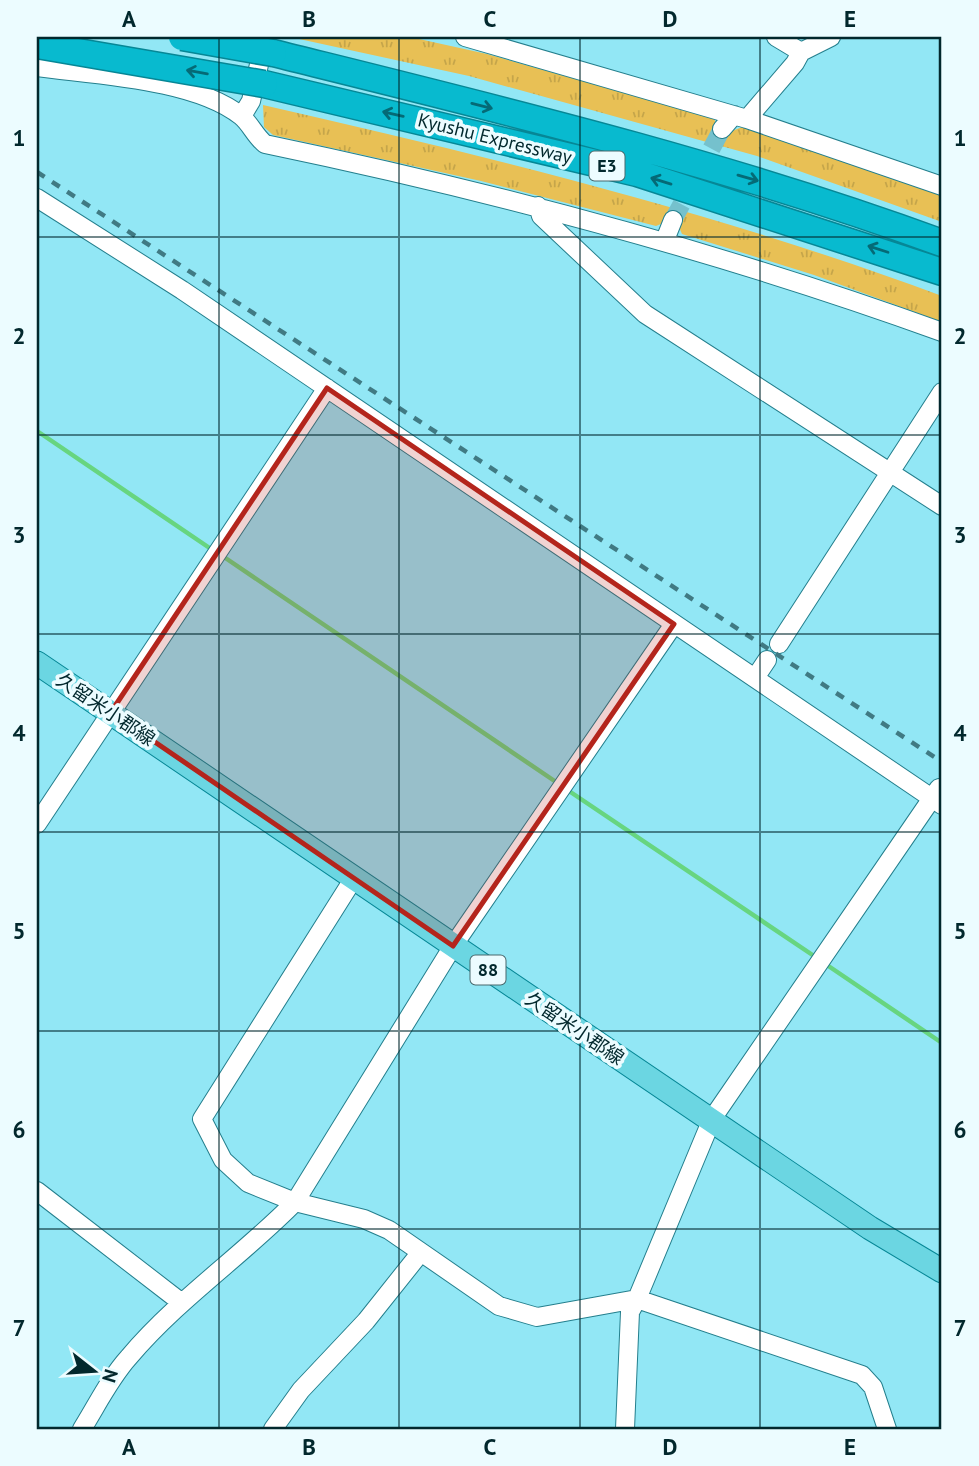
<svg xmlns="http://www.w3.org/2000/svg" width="979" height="1466" font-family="'PT Sans','Noto Sans JP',sans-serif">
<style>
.grass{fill:url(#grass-tufts)}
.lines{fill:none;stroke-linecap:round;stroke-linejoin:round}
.stream{stroke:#67d580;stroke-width:4.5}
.minor-tunnel{stroke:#75c1cd;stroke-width:18;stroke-dasharray:18 9;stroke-linecap:butt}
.minor-casing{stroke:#247f8d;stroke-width:20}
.major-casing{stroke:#068796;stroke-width:25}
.highway-casing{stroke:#068796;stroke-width:29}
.minor{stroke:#fff;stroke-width:18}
.major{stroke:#6bd6e2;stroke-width:23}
.highway{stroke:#08bacf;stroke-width:26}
.rail{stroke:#407a83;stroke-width:4.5;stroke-dasharray:9 9;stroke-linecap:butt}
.highway-bridge-casing{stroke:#068796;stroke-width:29;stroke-linecap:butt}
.highway-bridge{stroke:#08bacf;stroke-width:26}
.oneway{stroke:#056a76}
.marked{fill:#b4251c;fill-opacity:0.2;stroke:#b4251c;stroke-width:5;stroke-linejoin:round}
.grid{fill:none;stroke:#02282d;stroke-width:2;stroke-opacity:0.55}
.labels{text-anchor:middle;stroke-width:7;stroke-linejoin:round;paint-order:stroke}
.shield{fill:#ecfcff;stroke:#48686c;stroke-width:2}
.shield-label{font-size:18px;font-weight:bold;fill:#02282d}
.street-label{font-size:19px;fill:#02282d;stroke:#ecfcff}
.neatline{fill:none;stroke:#02282d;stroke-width:2.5}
.grid-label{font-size:23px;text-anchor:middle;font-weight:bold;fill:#02282d}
</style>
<defs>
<pattern id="grass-tufts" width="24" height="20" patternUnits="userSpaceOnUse" patternTransform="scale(1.75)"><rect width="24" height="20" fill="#e8c055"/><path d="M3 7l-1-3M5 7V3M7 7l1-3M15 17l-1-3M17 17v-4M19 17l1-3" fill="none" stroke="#c5a54a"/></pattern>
</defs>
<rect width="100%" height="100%" fill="#92e7f5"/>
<path class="grass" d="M 290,37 L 410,37 L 487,54 L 714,118 L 720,136 L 742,127 L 942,193 L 942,222 L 757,156 L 469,76 Z
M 263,105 C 492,157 722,214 942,296 L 942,322 L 814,275 L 682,234 L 675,218 L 656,226 L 481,181 L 273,135 L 264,127 Z"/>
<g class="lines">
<path class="stream" d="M 37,431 L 214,551
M 221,555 L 559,784
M 566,789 L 817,958
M 824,963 L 942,1043"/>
<path class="minor-tunnel" d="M 673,220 L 722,129"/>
<g class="minor-casing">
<path id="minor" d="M 465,37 L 747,119 L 942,186
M 776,37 L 801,52 L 831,37
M 37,67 C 95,75 195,79 241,116 C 250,123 255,136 265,144 C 496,192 721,252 942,332
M 242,116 L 251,101 L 265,37
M 747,119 L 795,63 L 801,52
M 722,129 L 734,115
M 37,198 L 182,290 L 942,805
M 538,206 L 541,216 L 645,314 L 942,506
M 665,240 L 673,220
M 779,644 L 942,392
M 755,678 L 767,660
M 37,824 L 327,388
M 354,878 L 202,1119 L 223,1160 L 248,1183 L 295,1202 L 364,1219 L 389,1230 L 499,1306 L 537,1317 L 637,1299
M 37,1191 L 182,1303
M 82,1429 C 97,1405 110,1378 129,1357 C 178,1299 242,1256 295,1202 L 453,946 L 674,624
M 273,1429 L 301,1390 L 366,1321 L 421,1252
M 625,1429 L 630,1312 L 637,1299
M 887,1429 L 873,1387 L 862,1375 L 637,1299 L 712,1119 L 939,788"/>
</g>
<g class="major-casing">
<path id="major" d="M 37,663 L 870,1228 L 942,1271"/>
</g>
<g class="highway-casing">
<path id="highway" d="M 273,53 C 498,109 724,163 942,243
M 264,84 L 637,173 L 942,272"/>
</g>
<use href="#minor" class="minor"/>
<use href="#major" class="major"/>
<use href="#highway" class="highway"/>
<path class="rail" d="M 37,172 L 942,762"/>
<g class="highway-bridge-casing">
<path id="highway-bridge" d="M 182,37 L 273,53
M 37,45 L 264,84"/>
</g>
<use href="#highway-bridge" class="highway-bridge"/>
</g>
<defs><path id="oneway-shaft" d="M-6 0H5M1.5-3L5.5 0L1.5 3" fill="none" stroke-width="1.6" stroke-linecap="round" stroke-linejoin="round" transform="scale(1.75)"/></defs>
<g class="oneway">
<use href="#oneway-shaft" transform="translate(197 72) rotate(-170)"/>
<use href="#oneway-shaft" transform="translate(482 106) rotate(14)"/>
<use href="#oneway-shaft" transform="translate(393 114) rotate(-167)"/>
<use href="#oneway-shaft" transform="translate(748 178) rotate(16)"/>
<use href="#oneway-shaft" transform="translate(661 181) rotate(-163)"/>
<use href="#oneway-shaft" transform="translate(878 249) rotate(-162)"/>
</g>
<path class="marked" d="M 327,388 L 674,624 L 453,946 L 111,712 Z"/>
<path class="grid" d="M 219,37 L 219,1429M 399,37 L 399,1429M 580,37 L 580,1429M 760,37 L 760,1429M 37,237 L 942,237M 37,435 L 942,435M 37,634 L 942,634M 37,832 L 942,832M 37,1031 L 942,1031M 37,1229 L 942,1229"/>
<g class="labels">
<g class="shield">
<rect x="589.5" y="151.5" width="35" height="29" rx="5"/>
<rect x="470.5" y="955.5" width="35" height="29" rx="5"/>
</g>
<g class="shield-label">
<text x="607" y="172">E3</text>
<text x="488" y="976">88</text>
</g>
<g class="street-label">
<text transform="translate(495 138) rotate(14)" y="7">Kyushu Expressway</text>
<text transform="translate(106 709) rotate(34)" y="7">久留米小郡線</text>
<text transform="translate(575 1028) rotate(34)" y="7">久留米小郡線</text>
</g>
</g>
<rect width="979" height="1466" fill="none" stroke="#ecfcff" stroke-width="77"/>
<g transform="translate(94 1371) rotate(107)" stroke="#ecfcff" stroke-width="5" paint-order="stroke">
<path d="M0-5L12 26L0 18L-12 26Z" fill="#02282d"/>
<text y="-10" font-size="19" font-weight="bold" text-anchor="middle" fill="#02282d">N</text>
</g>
<rect x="38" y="38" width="902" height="1390" class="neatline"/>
<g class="grid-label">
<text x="129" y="27">A</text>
<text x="309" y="27">B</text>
<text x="490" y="27">C</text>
<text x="670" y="27">D</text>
<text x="850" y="27">E</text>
<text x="19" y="146">1</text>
<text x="960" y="146">1</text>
<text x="19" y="344">2</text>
<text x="960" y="344">2</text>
<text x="19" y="543">3</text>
<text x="960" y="543">3</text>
<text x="19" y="741">4</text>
<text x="960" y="741">4</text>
<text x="19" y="939">5</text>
<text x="960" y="939">5</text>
<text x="19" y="1138">6</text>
<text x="960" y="1138">6</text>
<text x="19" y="1336">7</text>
<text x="960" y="1336">7</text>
<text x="129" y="1455">A</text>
<text x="309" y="1455">B</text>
<text x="490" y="1455">C</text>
<text x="670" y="1455">D</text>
<text x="850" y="1455">E</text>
</g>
</svg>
